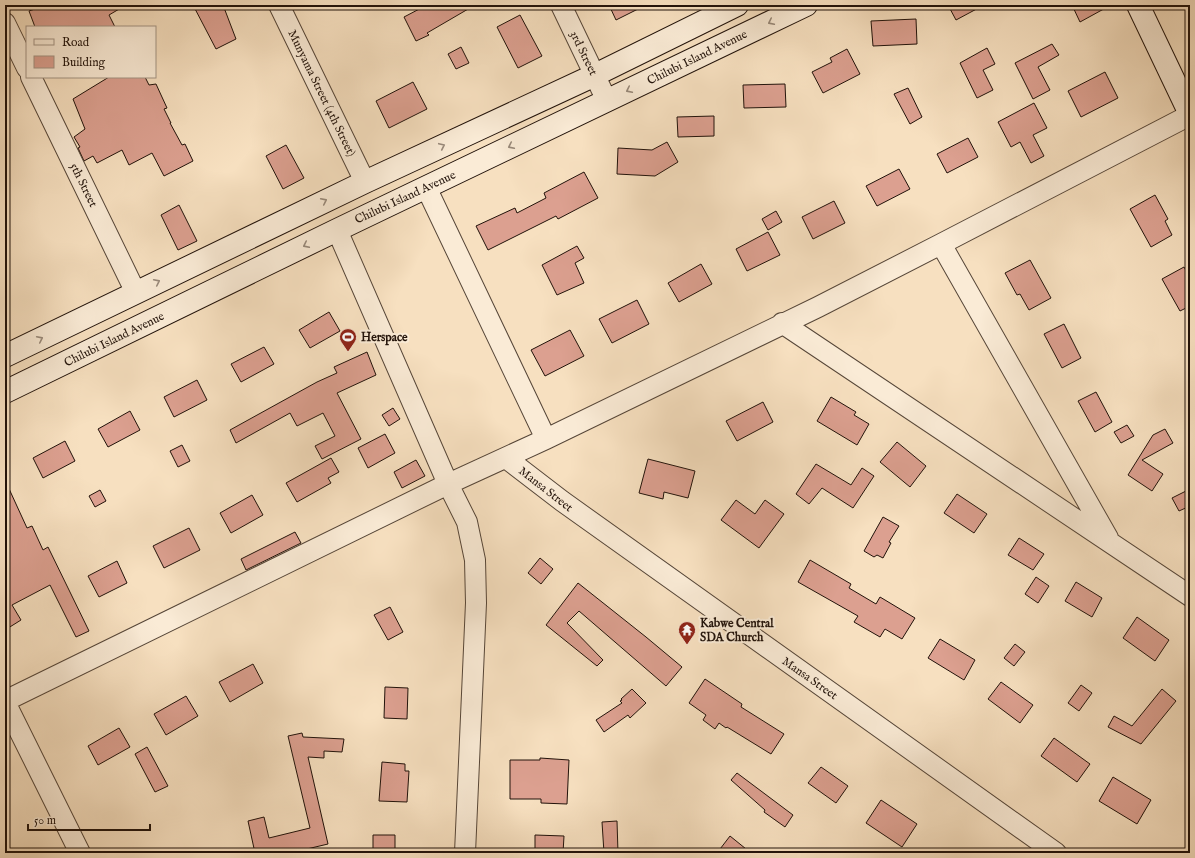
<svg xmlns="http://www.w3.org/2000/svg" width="1195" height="858" font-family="'IM FELL English',serif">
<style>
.building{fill:#dca090;stroke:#21120a}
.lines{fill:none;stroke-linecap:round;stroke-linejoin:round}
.street-casing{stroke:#564638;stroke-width:22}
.secondary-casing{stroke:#21120a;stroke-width:24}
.street{stroke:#faebd6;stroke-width:20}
.secondary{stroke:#faebd6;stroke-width:22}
.oneway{stroke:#98897a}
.labels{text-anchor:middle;stroke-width:4;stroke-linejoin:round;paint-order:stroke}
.street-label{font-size:12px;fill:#21120a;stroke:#faebd6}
.poi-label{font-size:12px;font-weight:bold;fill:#21120a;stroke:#faebd6;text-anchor:start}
</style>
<rect width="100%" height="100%" fill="#f7e0c0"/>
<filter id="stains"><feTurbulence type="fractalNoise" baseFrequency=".005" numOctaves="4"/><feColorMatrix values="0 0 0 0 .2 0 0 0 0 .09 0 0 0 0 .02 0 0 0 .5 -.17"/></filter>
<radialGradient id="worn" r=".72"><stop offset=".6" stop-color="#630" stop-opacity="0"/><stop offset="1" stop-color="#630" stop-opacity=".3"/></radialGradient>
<path class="building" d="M 36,5 L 126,5 L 109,15 L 115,27 L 35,27 L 29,11 L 38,8 Z
M 193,5 L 223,5 L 236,39 L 216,49 Z
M 427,5 L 475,5 L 427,33 L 429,35 L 416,41 L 404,17 Z
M 609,5 L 646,5 L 616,20 Z
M 948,5 L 984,5 L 956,20 Z
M 1072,5 L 1111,5 L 1080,22 Z
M 520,15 L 542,56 L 518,68 L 497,27 Z
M 916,19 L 917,44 L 873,46 L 871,21 Z
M 1052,44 L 1059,55 L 1038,67 L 1050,90 L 1033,99 L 1015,63 Z
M 461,47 L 469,63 L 456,69 L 448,54 Z
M 987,48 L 995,64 L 983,70 L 993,90 L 977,98 L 960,63 Z
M 847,49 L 860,74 L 823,93 L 812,72 L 832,62 L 830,58 Z
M 1105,72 L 1118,98 L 1081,117 L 1068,91 Z
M 109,77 L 145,77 L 149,85 L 156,84 L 167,108 L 164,109 L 171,123 L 170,123 L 182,145 L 185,144 L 193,161 L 164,176 L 152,153 L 129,165 L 122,150 L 97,163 L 93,156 L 84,161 L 78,148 L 80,147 L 74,137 L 85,129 L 73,99 Z
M 413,82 L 427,109 L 389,128 L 376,101 Z
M 785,84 L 786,107 L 744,108 L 743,85 Z
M 908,88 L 922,117 L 910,124 L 894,94 Z
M 1034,103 L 1047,128 L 1033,135 L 1044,156 L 1031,163 L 1020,142 L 1011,147 L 998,122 Z
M 714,116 L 714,136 L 678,137 L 677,117 Z
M 968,138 L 978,157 L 947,173 L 937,154 Z
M 667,142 L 678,162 L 655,176 L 617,174 L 618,148 L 652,150 Z
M 286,145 L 304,178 L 283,189 L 266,156 Z
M 899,169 L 910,189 L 877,206 L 866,186 Z
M 584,172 L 598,198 L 558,219 L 556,216 L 488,250 L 476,226 L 515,208 L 517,213 L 546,198 L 544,193 Z
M 1155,195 L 1168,219 L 1165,221 L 1172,235 L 1151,247 L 1130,209 Z
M 834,201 L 845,223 L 813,239 L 802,217 Z
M 179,205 L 197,241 L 178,250 L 161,215 Z
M 776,211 L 782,222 L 768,230 L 762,219 Z
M 768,232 L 780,255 L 747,271 L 736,249 Z
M 577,246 L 584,258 L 575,263 L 584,283 L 557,295 L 542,265 Z
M 1030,260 L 1051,298 L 1029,310 L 1020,294 L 1017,295 L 1005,273 Z
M 701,264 L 712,284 L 679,302 L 668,283 Z
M 1184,267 L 1190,278 L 1190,306 L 1180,311 L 1162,279 Z
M 637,300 L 649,324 L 612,343 L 599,319 Z
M 329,312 L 340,331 L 310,348 L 299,330 Z
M 1064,324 L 1081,358 L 1062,368 L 1044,334 Z
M 570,330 L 584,356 L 545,376 L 531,350 Z
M 264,347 L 274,364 L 241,382 L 231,364 Z
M 367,352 L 376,375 L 337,393 L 361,439 L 322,459 L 315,446 L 335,436 L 323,413 L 297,426 L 290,413 L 236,443 L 230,430 L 317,382 L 337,373 L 334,367 Z
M 197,380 L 207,400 L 174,417 L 164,397 Z
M 1096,392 L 1112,422 L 1095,432 L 1078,401 Z
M 831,397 L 856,412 L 854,415 L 869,424 L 857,445 L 817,421 Z
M 763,402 L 773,422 L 737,441 L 726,421 Z
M 393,408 L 400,419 L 389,426 L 382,415 Z
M 130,411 L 140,430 L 108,447 L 98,429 Z
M 1127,425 L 1134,436 L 1121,443 L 1114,432 Z
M 1165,429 L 1173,443 L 1142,460 L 1163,474 L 1152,491 L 1128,475 L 1153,435 Z
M 385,434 L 395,453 L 368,468 L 358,448 Z
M 65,441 L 75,461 L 43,478 L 33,458 Z
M 897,442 L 926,466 L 910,487 L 880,462 Z
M 182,445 L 190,461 L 178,467 L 170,451 Z
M 331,458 L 339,472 L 328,478 L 331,483 L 297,502 L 286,483 Z
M 648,459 L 695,471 L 688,498 L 664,492 L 663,499 L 639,493 Z
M 416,460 L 425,476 L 402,488 L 394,472 Z
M 816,464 L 851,485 L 862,468 L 874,476 L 853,508 L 822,488 L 809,504 L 796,494 Z
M 5,480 L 27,528 L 32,526 L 43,550 L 48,547 L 89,631 L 76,637 L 50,585 L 12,605 L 21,620 L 5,630 Z
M 1190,489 L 1190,506 L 1179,511 L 1172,498 Z
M 100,490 L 106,501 L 95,507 L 89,496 Z
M 957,494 L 987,514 L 974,533 L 944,513 Z
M 252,495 L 263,515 L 231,533 L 220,513 Z
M 736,500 L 755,514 L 765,500 L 784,514 L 759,548 L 721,520 Z
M 883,517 L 899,526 L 889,542 L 891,543 L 883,558 L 877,555 L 874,557 L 864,551 Z
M 189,528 L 200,550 L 164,568 L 153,546 Z
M 295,532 L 301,543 L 246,570 L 241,559 Z
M 1019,538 L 1044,554 L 1033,570 L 1008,555 Z
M 540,558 L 553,569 L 541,584 L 528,573 Z
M 810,560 L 851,584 L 849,588 L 876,604 L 880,597 L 915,618 L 902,639 L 885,629 L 880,637 L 854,622 L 858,616 L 798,582 Z
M 117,561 L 127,583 L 99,597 L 88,576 Z
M 1036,577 L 1049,586 L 1038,603 L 1025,594 Z
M 1076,582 L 1102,598 L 1092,617 L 1065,601 Z
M 578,583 L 646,637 L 682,667 L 666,686 L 579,611 L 567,623 L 603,660 L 597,666 L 546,625 Z
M 390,607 L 403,632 L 388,640 L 374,615 Z
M 1137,617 L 1169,640 L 1155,661 L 1123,638 Z
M 940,639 L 975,660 L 964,680 L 928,658 Z
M 1015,644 L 1025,652 L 1014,666 L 1004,658 Z
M 253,664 L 263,683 L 230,702 L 219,682 Z
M 705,679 L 742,704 L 741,707 L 784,734 L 771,754 L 727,727 L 726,728 L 719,723 L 715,729 L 703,720 L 706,715 L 689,703 Z
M 1001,682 L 1033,705 L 1020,723 L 988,699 Z
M 1081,685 L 1092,693 L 1079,711 L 1068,703 Z
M 385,687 L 408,688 L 407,719 L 384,718 Z
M 632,689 L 646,703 L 630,718 L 628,715 L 604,732 L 596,720 L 622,703 L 620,701 L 622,700 L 621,699 Z
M 1162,689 L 1176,701 L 1141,744 L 1108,727 L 1114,716 L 1132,726 Z
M 186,696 L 198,716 L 166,735 L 154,714 Z
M 119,728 L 130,747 L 98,765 L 88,746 Z
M 302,733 L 303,737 L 344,739 L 342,752 L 324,751 L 324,758 L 308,757 L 328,844 L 290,853 L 255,853 L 248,821 L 264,817 L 269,838 L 310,828 L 288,736 Z
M 1054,738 L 1090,764 L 1077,782 L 1041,756 Z
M 147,747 L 168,786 L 155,792 L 135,754 Z
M 540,758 L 569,760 L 567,804 L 541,803 L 541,799 L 510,799 L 510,760 L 540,760 Z
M 382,762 L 405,764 L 405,771 L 409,771 L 407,802 L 379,801 Z
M 821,767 L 848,786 L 836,803 L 808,783 Z
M 737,773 L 793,815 L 785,827 L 764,812 L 765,810 L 731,780 Z
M 1113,777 L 1151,800 L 1137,824 L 1099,801 Z
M 881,800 L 917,824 L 902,847 L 866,823 Z
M 617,821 L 618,853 L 604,853 L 602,822 Z
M 373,835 L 395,835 L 395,853 L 373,853 Z
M 535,835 L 564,836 L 563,853 L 535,853 Z
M 730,836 L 751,853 L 717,853 Z"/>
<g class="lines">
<g class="street-casing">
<path id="street" d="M 279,5 L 365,182
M 561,5 L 607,101
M 5,23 L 27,68
M 31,77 L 136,293
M 426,187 L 546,439
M 337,230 L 448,484 L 467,522 L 475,560 L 476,603 L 465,853
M 941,244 L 1108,538
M 782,323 L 1190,596
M 506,458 L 562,501 L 1056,853
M 5,701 L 448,484 L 546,439 L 818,307 L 941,244 L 1190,115
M 5,702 L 80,853"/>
</g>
<g class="secondary-casing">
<path id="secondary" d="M 1138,5 L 1190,114
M 5,356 L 365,182 L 595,75 L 737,5
M 5,392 L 337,230 L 806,5"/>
</g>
<use href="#street" class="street"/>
<use href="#secondary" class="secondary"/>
</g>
<defs><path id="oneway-chevron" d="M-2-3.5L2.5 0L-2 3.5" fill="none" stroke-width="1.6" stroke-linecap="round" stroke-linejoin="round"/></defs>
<g class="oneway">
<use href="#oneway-chevron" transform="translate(771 22) rotate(154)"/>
<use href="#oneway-chevron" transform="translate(629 90) rotate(154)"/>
<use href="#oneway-chevron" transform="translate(442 146) rotate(-25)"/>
<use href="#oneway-chevron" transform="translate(511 146) rotate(154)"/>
<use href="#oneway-chevron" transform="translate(324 201) rotate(-26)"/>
<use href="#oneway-chevron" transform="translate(306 245) rotate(154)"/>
<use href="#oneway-chevron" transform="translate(157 282) rotate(-26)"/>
<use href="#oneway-chevron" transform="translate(40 339) rotate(-26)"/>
</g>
<defs>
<g id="stadium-pin" transform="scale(0.9)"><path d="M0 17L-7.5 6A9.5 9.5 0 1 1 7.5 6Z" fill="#8f2418" stroke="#faebd6"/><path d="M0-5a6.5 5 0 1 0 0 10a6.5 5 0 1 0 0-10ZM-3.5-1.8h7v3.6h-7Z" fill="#fff"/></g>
<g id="temple-pin" transform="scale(0.9)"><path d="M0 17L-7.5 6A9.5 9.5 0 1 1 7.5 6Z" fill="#8f2418" stroke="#faebd6"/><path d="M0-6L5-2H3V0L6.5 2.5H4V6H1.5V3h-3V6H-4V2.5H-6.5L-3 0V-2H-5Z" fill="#fff"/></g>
</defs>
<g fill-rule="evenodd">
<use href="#stadium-pin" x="348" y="337"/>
<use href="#temple-pin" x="687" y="630"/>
</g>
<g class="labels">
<g class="street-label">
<text transform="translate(584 53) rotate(64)" y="4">3rd Street</text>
<text transform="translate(697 57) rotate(-26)" y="4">Chilubi Island Avenue</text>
<text transform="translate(322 93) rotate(64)" y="4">Munyama Street (4th Street)</text>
<text transform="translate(84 185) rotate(64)" y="4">5th Street</text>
<text transform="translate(405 197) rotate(-25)" y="4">Chilubi Island Avenue</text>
<text transform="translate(114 339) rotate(-26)" y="4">Chilubi Island Avenue</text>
<text transform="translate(546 489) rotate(38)" y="4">Mansa Street</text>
<text transform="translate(810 678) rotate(35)" y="4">Mansa Street</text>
</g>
<g class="poi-label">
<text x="361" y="341">Herspace</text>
<text x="700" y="627">Kabwe Central<tspan x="700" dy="14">SDA Church</tspan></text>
</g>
</g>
<rect width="1195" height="858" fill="none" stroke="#f7e0c0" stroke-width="20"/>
<rect x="6" y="6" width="1183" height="846" fill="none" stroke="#21120a" stroke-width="2"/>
<rect x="10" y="10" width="1175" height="838" fill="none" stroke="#21120a"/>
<rect x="26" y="26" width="130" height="52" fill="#faebd6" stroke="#a39484"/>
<rect x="34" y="39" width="20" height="6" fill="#faebd6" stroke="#a39484"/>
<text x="62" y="46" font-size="12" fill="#21120a">Road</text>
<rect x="34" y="56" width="20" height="12" fill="#dca090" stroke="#a39484"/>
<text x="62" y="66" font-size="12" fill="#21120a">Building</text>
<path d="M28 824v6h122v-6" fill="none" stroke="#21120a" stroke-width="2"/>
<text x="34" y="824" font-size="12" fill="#21120a" stroke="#faebd6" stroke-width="3" paint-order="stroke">50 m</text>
<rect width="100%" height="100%" filter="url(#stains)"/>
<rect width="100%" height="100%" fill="url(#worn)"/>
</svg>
